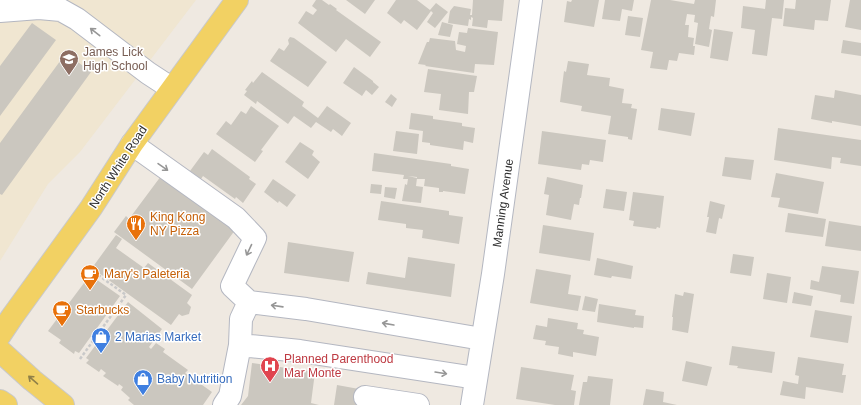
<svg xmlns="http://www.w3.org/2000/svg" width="861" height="405" font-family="Arial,sans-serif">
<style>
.education{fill:#f0e6d1}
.building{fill:#cbc7bf}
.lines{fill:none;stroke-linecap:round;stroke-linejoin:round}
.minor-casing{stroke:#b4b7c1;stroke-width:24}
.major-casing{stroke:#c9c9c9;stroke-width:24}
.path{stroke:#c9c9c9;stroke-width:2.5;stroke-dasharray:3 2;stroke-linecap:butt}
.minor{stroke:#fff;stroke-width:22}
.major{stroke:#f2d163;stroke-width:22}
.oneway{stroke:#969696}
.oneway2{stroke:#908048}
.labels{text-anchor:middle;stroke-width:3;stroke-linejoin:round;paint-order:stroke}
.education-label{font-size:12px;fill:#785e54;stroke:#fff;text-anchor:start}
.street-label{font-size:12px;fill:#2e2e2e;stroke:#fff}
.food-label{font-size:12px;fill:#c56008;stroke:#fff;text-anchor:start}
.shop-label{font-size:12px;fill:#366cbe;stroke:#fff;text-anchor:start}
.health-label{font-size:12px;fill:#be3a42;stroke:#fff;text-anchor:start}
</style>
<rect width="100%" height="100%" fill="#efe9e1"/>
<path class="education" d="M 0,0 L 196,0 L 80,152 L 48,184 L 0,261 Z"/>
<path class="building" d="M 316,0 L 322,0 L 329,5 L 330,4 L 337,9 L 336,10 L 381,42 L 370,57 L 346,39 L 336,52 L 298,23 L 306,11 L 313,15 L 317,10 L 312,6 Z
M 346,0 L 375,0 L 365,14 Z
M 396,0 L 417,0 L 430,10 L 436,3 L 448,12 L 435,28 L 427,22 L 433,13 L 431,11 L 417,30 L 404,20 L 401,24 L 387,13 Z
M 473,0 L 504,0 L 502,21 L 488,20 L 487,28 L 472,26 L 473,18 L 471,17 L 471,20 L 469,19 L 468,26 L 448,23 L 450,11 L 454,6 L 471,9 L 470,15 L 472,15 Z
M 572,0 L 599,0 L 594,27 L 564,22 L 567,1 L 571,2 Z
M 605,0 L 634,0 L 632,11 L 622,9 L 620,21 L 602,19 Z
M 651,0 L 670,0 L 694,4 L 695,0 L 716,0 L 714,17 L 711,16 L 709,29 L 712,30 L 709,47 L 695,44 L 698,23 L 694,22 L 695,15 L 687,14 L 685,25 L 689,25 L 688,37 L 694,38 L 693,46 L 695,46 L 694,55 L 679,53 L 677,61 L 669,60 L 667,70 L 650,68 L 653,52 L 641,50 Z
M 766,0 L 784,0 L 782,19 L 772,18 L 767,56 L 752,54 L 755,30 L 741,28 L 743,6 L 765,9 Z
M 796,0 L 831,0 L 828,21 L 815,20 L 814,30 L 783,26 L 785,8 L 795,9 Z
M 850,0 L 861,0 L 861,30 L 845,27 Z
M 628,16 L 643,18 L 640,37 L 625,35 Z
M 442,22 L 453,25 L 450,37 L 438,35 Z
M 32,23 L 56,40 L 0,116 L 0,66 Z
M 468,28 L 498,32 L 494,65 L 475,64 L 474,73 L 425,66 L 426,65 L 418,64 L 426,44 L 427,42 L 429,42 L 430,38 L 455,41 L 456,50 L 465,52 L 466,46 L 457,44 L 459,32 L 467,33 Z
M 714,29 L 733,32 L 728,61 L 710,58 Z
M 290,37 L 294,38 L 327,62 L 308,87 L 270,61 L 279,48 L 284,51 L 289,44 L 288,40 Z
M 843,40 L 861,43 L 861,56 L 841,53 Z
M 66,53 L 91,72 L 2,195 L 0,194 L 0,143 Z
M 568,61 L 589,64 L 587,75 L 610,78 L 609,86 L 624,89 L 622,103 L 632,104 L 631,108 L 637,109 L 632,140 L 628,139 L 628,137 L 608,134 L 611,116 L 581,111 L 582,106 L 560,102 L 564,71 L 566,72 Z
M 354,67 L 373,81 L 373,82 L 379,87 L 372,95 L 366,90 L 362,96 L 343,83 Z
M 428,69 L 477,76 L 474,92 L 469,92 L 468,114 L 439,110 L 441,94 L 424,92 Z
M 262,72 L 304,102 L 302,106 L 318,118 L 327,106 L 351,123 L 342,136 L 333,129 L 331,132 L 316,122 L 311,128 L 294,116 L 288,124 L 257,101 L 256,104 L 244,95 L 247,91 L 245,90 L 252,81 L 253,83 Z
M 835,90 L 861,95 L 861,126 L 832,121 L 832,123 L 811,119 L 815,95 L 834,98 Z
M 391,94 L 397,99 L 392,107 L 385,102 Z
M 251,106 L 279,126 L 261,150 L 263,151 L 255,162 L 216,134 L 226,121 L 231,125 L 241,111 L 246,114 Z
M 661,108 L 695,113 L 691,136 L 658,130 Z
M 411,113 L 433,116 L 433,119 L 462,123 L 462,126 L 475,128 L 473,143 L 464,141 L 463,150 L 430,145 L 430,143 L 422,142 L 423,131 L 409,129 Z
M 778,128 L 861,140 L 861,166 L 840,163 L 841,158 L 832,157 L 831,169 L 774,160 Z
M 396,131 L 419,134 L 417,154 L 393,151 Z
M 542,131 L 606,140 L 603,162 L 590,160 L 589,165 L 582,164 L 581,170 L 538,164 Z
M 300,142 L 314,151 L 312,155 L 320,162 L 308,179 L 285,162 Z
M 212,149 L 250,177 L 249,179 L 256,184 L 243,203 L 236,197 L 235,199 L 203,176 L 201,179 L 190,171 L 204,152 L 208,155 Z
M 374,153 L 451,164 L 451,166 L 469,169 L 465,194 L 443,191 L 443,192 L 439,192 L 439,188 L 424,186 L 425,179 L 417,179 L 417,177 L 408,176 L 417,178 L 416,186 L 423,187 L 421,203 L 402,201 L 405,184 L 407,185 L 408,179 L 403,179 L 404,175 L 372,171 Z
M 725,157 L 754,160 L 751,180 L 722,176 Z
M 164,172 L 238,226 L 192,289 L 114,232 L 126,216 L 129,219 Z
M 776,173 L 824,182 L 818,214 L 778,207 L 780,198 L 771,197 Z
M 547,177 L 583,185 L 581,198 L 580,198 L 579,205 L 574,204 L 571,220 L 546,215 L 549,195 L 544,194 Z
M 273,179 L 296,195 L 287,207 L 279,201 L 278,203 L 264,192 Z
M 371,184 L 382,185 L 381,194 L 370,193 Z
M 385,187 L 397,188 L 395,199 L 384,197 Z
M 606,189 L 627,192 L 624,211 L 603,208 Z
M 633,192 L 664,196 L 660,228 L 657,227 L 656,229 L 633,226 L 634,221 L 629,220 Z
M 381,201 L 449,211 L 449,215 L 463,217 L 459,244 L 422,238 L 423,230 L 406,228 L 406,224 L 378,220 Z
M 710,201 L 725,205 L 722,219 L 719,218 L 716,234 L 706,232 L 709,217 L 707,217 Z
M 788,213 L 826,219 L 823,237 L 785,232 Z
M 829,221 L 861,226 L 861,251 L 825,246 Z
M 543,225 L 594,233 L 590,261 L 539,253 Z
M 116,235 L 122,239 L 116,248 L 144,268 L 148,263 L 192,295 L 187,303 L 191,307 L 189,314 L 182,316 L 179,314 L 171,325 L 92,268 Z
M 288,242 L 354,252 L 349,282 L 284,273 Z
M 733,254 L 754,257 L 751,276 L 730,273 Z
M 408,257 L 455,264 L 451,297 L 366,284 L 368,272 L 405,278 Z
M 597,258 L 633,266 L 631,279 L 612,276 L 611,278 L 594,275 Z
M 822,266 L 859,271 L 854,304 L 840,302 L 841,295 L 810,289 L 811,280 L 819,282 Z
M 536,269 L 571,275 L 568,294 L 581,296 L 578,311 L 530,303 Z
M 767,273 L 791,277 L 787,303 L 763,299 Z
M 90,275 L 120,296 L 79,353 L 75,351 L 74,354 L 59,343 L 61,340 L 48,331 Z
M 684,292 L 694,294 L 688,333 L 672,330 L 673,317 L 672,317 L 675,294 L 683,296 Z
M 794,292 L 813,296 L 811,306 L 792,303 Z
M 585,296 L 598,299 L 595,312 L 582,310 Z
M 128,302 L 162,329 L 149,347 L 151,349 L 156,343 L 165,349 L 163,352 L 188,370 L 185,373 L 212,392 L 203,405 L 134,405 L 128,400 L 130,398 L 121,390 L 123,387 L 119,384 L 118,386 L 103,376 L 106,373 L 101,369 L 99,372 L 86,363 L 89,360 L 86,358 Z
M 599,304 L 636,310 L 635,315 L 644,316 L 643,328 L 634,327 L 634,328 L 597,322 Z
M 815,310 L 852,316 L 848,343 L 810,337 Z
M 548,318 L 578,323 L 577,329 L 584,330 L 583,334 L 599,337 L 596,356 L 573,352 L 573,357 L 558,354 L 559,347 L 545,345 L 546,341 L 533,339 L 536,325 L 547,327 Z
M 732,346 L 775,352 L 772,373 L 737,368 L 738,366 L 729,365 Z
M 798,357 L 844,364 L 842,375 L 846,375 L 843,393 L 806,387 L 805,399 L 780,395 L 783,381 L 798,384 L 799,376 L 795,375 Z
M 686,361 L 712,367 L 707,386 L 682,381 Z
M 252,363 L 315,372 L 311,403 L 319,405 L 241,405 L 248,396 Z
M 521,367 L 574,375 L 571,390 L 576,391 L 574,405 L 555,405 L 516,399 Z
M 588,376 L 613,379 L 610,405 L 579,405 L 583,382 L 587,382 Z
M 337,385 L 359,389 L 356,405 L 334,405 Z
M 646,389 L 664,392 L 663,402 L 677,405 L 643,405 Z"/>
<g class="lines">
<g class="minor-casing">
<path id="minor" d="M 0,11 L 39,8 L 61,10 L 77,19 L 148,73 L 171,88
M 132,144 L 236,218 L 255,238 L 232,286 L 249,302 L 306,309 L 482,339
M 240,345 L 300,351 L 476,378
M 365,397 L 418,405
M 224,405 L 230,396 L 240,345 L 241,319 L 249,302
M 472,405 L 493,274 L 531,0"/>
</g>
<g class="major-casing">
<path id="major" d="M 0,335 L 12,317 L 91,208 L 132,144 L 237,0
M 0,351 L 32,380 L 63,405
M 0,401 L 6,405"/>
</g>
<path class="path" d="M 80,359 L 126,295 L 87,267"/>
<use href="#minor" class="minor"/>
<use href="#major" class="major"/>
</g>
<defs><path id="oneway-shaft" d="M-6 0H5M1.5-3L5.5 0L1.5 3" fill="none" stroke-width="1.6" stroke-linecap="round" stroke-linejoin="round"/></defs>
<g class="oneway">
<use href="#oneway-shaft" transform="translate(95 32) rotate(-142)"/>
<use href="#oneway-shaft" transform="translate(163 167) rotate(35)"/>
<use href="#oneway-shaft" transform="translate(249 250) rotate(115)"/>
<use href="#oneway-shaft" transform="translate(277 306) rotate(-172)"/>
<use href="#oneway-shaft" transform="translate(388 324) rotate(-170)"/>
<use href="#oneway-shaft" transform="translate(441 373) rotate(9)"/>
</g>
<use class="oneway2" href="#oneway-shaft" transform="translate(33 380) rotate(-139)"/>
<defs>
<g id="school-pin" transform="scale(1)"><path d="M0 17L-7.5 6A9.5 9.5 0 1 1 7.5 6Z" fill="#8d6e63" stroke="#fff"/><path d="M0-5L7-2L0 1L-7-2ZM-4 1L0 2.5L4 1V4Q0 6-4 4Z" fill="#fff"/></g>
<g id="restaurant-pin" transform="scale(1)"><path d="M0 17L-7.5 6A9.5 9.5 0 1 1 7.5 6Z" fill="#e8710a" stroke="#fff"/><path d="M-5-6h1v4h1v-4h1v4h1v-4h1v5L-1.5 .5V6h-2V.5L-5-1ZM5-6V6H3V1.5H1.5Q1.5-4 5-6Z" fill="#fff"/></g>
<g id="cafe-pin" transform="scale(1)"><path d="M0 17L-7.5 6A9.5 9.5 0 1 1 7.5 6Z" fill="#e8710a" stroke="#fff"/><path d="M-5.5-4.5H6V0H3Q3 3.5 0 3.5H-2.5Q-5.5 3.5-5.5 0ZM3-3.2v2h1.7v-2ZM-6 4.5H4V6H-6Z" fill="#fff"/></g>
<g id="shop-pin" transform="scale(1)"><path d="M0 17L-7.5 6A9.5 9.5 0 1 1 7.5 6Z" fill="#3f7fe0" stroke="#fff"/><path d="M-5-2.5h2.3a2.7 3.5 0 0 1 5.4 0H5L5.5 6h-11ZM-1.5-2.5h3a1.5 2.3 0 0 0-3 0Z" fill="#fff"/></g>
<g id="hospital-pin" transform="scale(1)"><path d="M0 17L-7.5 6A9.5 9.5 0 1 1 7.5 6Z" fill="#e0444e" stroke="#fff"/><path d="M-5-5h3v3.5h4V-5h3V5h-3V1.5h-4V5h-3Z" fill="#fff"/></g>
</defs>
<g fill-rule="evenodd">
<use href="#school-pin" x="69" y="59"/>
<use href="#restaurant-pin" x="136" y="224"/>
<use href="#cafe-pin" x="90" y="274"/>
<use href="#cafe-pin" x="62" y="310"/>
<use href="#shop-pin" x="101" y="337"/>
<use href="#hospital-pin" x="270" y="366"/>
<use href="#shop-pin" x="143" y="379"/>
</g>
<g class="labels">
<g class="education-label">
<text x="83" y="56">James Lick<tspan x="83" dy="14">High School</tspan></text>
</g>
<g class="street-label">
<text transform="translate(118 167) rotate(-57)" y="4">North White Road</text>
<text transform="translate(503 203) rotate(-82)" y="4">Manning Avenue</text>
</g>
<g class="food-label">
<text x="150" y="221">King Kong<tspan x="150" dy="14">NY Pizza</tspan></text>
<text x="104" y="278">Mary's Paleteria</text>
<text x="76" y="314">Starbucks</text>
</g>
<g class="shop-label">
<text x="115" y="341">2 Marias Market</text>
<text x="157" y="383">Baby Nutrition</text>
</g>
<g class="health-label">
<text x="284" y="363">Planned Parenthood<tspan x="284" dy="14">Mar Monte</tspan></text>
</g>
</g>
</svg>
